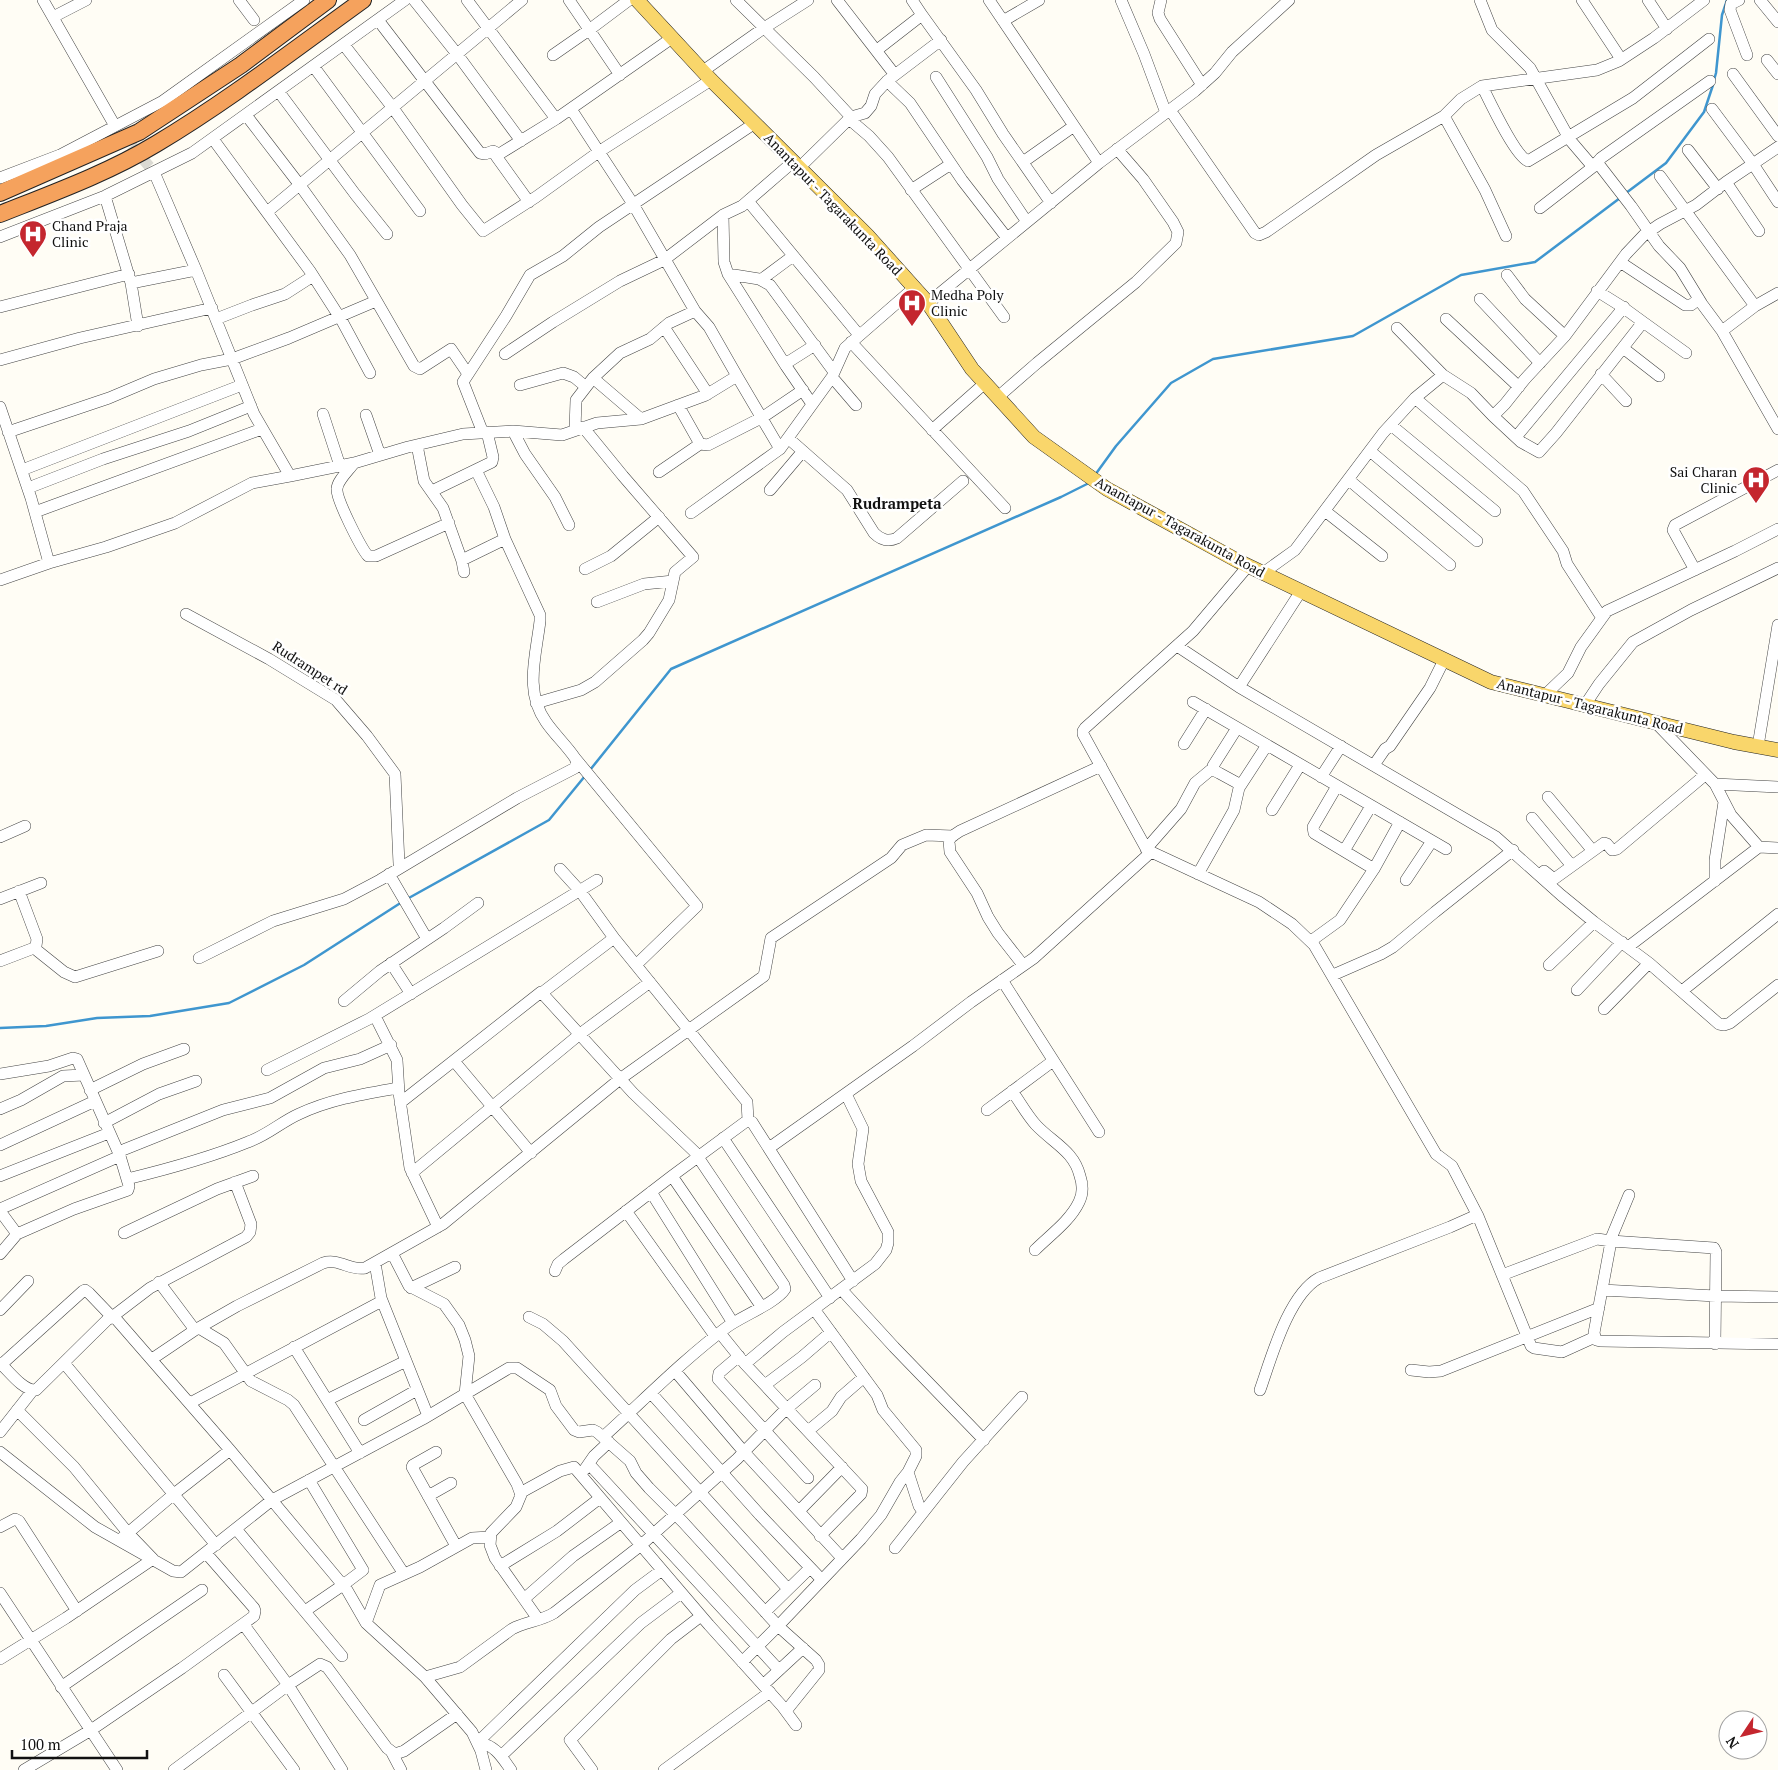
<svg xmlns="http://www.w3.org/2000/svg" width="1778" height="1770" font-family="'PT Serif',serif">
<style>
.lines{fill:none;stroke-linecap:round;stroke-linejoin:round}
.stream{stroke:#3f96cf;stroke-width:2.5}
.minor-tunnel{stroke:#dbdad3;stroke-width:11;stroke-dasharray:11 5.5;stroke-linecap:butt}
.minor-casing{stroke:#444;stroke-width:12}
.major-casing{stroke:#222;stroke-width:15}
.highway-casing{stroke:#222;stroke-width:18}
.minor{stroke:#fff;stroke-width:11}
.major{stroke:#f9d66b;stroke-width:14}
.highway{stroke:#f5a25d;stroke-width:16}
.labels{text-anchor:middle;stroke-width:5;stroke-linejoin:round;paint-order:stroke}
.street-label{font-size:14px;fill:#111;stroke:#fff}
.poi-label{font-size:14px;fill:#111;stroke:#fff;text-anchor:start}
.neighbourhood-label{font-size:15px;font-weight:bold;fill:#111;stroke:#fff}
</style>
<rect width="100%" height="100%" fill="#fffdf5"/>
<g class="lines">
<path class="stream" d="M 1714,80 L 1716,73 L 1722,15 L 1727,0
M 1626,193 L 1666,163 L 1704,112 L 1713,85
M 1095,475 L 1116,446 L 1171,383 L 1213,359 L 1353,336 L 1461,275 L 1535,262 L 1620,198
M 590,770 L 671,669 L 1061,497 L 1089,483
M 407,899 L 549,820 L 585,776
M 0,1028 L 46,1026 L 97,1018 L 150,1016 L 229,1003 L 304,965 L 402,902"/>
<path class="minor-tunnel" d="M 121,133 L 154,172"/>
<g class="minor-casing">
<path id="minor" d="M 43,0 L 115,126
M 239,0 L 254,20
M 414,0 L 457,54 L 521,141
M 467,0 L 556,119
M 569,0 L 620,75
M 736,0 L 814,77 L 851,117
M 837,0 L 895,75
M 989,0 L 1099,163
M 1121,0 L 1144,54 L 1166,113
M 1161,0 L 1158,13 L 1160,19 L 1202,85
M 1480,0 L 1492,30 L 1530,68 L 1570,140 L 1593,167
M 1582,0 L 1621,59
M 1648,0 L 1667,29
M 1739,0 L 1731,4 L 1730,10 L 1747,55
M 1760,0 L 1778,22
M 922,15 L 976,90 L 1003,134 L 1051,203
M 53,17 L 86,0
M 378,20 L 480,153 L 485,154 L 493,151 L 499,154
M 1003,21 L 1039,0
M 344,45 L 393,108 L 462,205 L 483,231 L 536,197 L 600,151 L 711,80
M 877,50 L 922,15 L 912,0
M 553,55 L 589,30 L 629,0
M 1767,60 L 1778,74
M 314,67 L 420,211
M 703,71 L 764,28 L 808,0
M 1733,74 L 1778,136
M 936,77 L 987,157 L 998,179 L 1027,222
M 887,81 L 910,103 L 962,180 L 1007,238
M 1482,86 C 1489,100 1515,156 1528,161 L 1633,98 L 1709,39
M 279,92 L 355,194 L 387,234
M 571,109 L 633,204 L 695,311
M 1712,109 L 1753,164 L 1778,202
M 1170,110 L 1255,233 L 1259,235 L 1266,232 L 1376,155 L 1444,116 L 1461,99 L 1482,86 L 1597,70 L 1619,61 L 1654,38 L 1704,0
M 246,115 L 299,184 L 350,255 L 414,366 L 420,369 L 451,349 L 468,374
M 1444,116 L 1485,190 L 1506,236
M 849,119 L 869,136 L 888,157 L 1004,317
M 213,139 L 310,271 L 342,321 L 370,373
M 1688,150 L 1718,189
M 794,161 L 742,206 L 723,215 L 724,262 L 728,274 L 786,366 L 812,404
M 1023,162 L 1074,126
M 1597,162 L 1631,206 L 1659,246 L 1680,268 L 1702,304 L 1722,331 L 1778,429
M 800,167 L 851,117 L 865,113 L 871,106 L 875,94 L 887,81 L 941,40
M 154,172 L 196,270 L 254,414 L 290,476 L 354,463 L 408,447 L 463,434 L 513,431 L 562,435 L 597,423 L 641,419 L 706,395 L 737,376 L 709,327 L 695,311 L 669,323 L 650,339 L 620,353 L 593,378 L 576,400 L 575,430
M 1660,176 L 1755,306
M 0,178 L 60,155 L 163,101 L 304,0
M 1726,182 L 1759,231
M 911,190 L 951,164
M 105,196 L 131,283 L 196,270
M 748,201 L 859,335
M 529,202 L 496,156 L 556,119 L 672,38
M 1540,208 L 1593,167 L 1601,158 L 1710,81
M 267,212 L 522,0
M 0,237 L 105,196 L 192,153 L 405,0
M 1620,262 L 1685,305 L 1691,305 L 1699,299
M 728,274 L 759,279 L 770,285 L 834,372
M 1507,275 L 1525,299 L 1565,336
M 762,279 L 793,256
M 131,283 L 138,326
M 1480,299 L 1540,363
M 928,303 L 1099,163 L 1195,91 L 1215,73 L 1232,52 L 1289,0
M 0,307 L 129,274
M 216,319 L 252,305 L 285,294 L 313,276
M 1446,319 L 1519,387
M 1643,322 L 1686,353
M 664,327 L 708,394
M 1397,328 L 1443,375
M 1722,331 L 1755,306 L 1778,293
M 851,342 L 1005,508
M 1623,348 L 1659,376
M 505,354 L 553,322 L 620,281 L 664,260 L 723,215
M 0,360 L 80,338 L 212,308
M 785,364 L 815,345
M 1601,374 L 1626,401
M 737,376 L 780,449
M 832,377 L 856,405
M 593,378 L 641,419
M 520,385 L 563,373 L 574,377 L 586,387
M 998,397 L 1037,363 L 1136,282 L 1176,243 L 1178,232 L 1173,222 L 1143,179 L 1117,149
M 1415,398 L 1523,491 L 1563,551 L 1567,564 L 1602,618
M 0,407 L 31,498 L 49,563 L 106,547 L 175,523 L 252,483 L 290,476
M 323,414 L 340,466
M 366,415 L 380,455
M 1493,416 L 1521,442 L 1539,452 L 1556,433 L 1643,322 L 1621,306 L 1597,291
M 1391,425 L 1495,511
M 932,430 L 985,383
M 513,431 L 525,454 L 555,497 L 569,525
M 8,432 L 109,398 L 154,379 L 201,365 L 232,359 L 289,338 L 376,301
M 483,433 L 463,382 L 506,316 L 530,275 L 563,256 L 599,227 L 755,123
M 1516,437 L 1624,307
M 788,438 L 847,490 L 874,533 C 881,540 888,542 897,538 L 963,481
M 700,444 L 708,445 L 763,417 L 803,390
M 417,445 L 424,481 L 443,508 L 462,561 L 464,572
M 1370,451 L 1477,541
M 354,463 C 349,470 337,481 337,489 C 336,499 361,548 368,556 L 376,556 L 449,523
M 22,470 L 242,385
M 659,472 L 700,444 L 678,405
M 1349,480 L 1450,565
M 28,488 L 103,459 L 189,431 L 251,406
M 770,490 L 803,451
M 432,491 L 492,462 L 493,457 L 487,432
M 1325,511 L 1382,556
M 35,512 L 262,429
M 691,513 L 780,449 L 832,377 L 845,348 L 914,288
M 462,560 L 505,539 L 494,507 L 476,470
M 1248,566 L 1193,631 L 1085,728 L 1083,731 L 1083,734 L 1147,850 L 1259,902 L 1292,924 L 1314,945 L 1436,1154 L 1452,1166 L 1478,1216 L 1531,1346 L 1534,1348 L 1562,1352 L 1595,1337
M 585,569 L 611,556 L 659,517
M 1695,570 L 1673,530 L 1675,525 L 1778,470
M 1263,573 L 1295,550 L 1383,433 L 1415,398 L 1443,375 L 1471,393 L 1493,416 L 1505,404 L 1525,379 L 1565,336 L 1626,254 L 1644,235 L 1660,224 L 1696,205 L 1726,182 L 1778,147
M 0,580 L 49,563
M 597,602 L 644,584 L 673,581
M 186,614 L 269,659 L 336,700 L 367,736 L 395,774 L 399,864
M 1177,646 L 1239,687 L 1496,837 L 1561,895 L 1594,922 L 1649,963 L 1719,1024 L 1724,1025 L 1730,1023 L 1778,985
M 1239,687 L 1301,591
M 1545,695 L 1568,673 L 1581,647 L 1607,611 L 1735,551 L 1778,529
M 1193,702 L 1446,849
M 536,703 L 581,690 L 595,682 L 643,640 L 649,633 L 669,600 L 675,572 L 693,557 L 623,476 L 583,427
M 1585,705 L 1599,684 L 1633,642 L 1691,610 L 1778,568
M 1656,723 L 1715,784 L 1731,815 L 1759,847
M 1237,728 L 1213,766 L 1215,771 L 1219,773 L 1241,785
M 1184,744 L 1206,709
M 1758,746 L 1778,625
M 575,758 L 697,906 L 636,965
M 1374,765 L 1385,749 L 1390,746 L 1430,688 L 1444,660
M 1321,777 L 1341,746
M 1715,784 L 1778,787
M 1337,786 L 1313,827 L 1314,833 L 1374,869
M 1548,797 L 1593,851
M 1272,810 L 1300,765
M 1532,818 L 1572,866
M 0,837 L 25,826
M 1146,849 L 1181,809 L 1195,783 L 1213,768
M 1344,851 L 1371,806
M 560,869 L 580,891 L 614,938 L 747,1102 L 748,1120
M 1544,871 L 1554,879 L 1604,843 L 1607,844 L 1612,850 L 1617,849 L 1705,775
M 389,874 L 427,939
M 1198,874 L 1234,810 L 1239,788 L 1267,745
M 1406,880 L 1432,841
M 1715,881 L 1715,860 L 1724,802
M 0,899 L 41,883
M 1311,941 L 1340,920 L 1374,869 L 1400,822
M 1628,947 L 1759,847 L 1778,848
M 34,948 L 64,972 L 75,977 L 158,951
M 199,958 L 273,921 L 344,899 L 380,880 L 517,798 L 575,768 L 577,763 L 575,758 C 567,746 555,735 546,722 C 524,691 536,656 540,621 L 540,615 L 505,539
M 0,961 L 34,948 L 36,946 L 37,939 L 19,891
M 391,963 L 411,994
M 1023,965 L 998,933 L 988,917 L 977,893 L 950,852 L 949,841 L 951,837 L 960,831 L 1101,766
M 1549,965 L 1594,922
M 1333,975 L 1381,954 L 1393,947 L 1435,912 L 1513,850
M 1002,980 L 1099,1132
M 1577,990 L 1622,942
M 1682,991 L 1778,914
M 543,992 L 614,938
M 344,1001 L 380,971 L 444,928 L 478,903
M 1604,1009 L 1649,963
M 375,1016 L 397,1060 L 399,1093 L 410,1168 L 438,1227
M 454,1061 L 531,1153
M 267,1070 L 369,1019 L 597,880
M 0,1074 L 49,1066 L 73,1058 L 77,1059 L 120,1156 L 0,1209
M 90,1090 L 143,1064 L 184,1049
M 1012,1091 C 1020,1102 1027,1115 1036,1125 C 1053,1143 1074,1151 1080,1176 C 1083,1185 1083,1194 1079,1202 C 1070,1221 1050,1235 1035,1250
M 400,1103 L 541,992 L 633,1093 L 699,1156
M 0,1109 L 21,1100 L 63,1076 L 84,1075
M 987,1110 L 1053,1061
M 104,1123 L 159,1094 L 196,1081
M 723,1138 L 830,1298
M 0,1145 L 95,1101
M 769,1148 L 913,1046 L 971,1002 L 1034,958 L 1150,853
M 118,1152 L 223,1110 L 270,1098 L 324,1068 L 360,1059 L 391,1045
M 412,1173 L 580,1034 L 650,982
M 0,1176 L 109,1133
M 672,1176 L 761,1306
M 127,1179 C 168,1169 209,1158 248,1142 C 268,1135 281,1122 299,1114 C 331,1099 364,1094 398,1088
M 651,1192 L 733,1323
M 1629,1195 L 1612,1236 L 1594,1333 L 1596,1340 L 1600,1341 L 1778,1344
M 0,1211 L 17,1234 L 0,1254
M 626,1211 L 715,1336
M 124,1233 L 217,1189 L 253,1176
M 17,1234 L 74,1209 L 128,1190 L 129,1186 L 120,1156
M 392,1253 L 409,1286 L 444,1304 L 459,1325 L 465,1340 L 469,1356 L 465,1394 L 517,1484 L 521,1495 L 516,1507 L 491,1533 L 490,1545 L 495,1558 L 538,1619
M 375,1263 L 381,1298 L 428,1416
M 555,1271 L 558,1264 L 564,1259 L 672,1176 L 748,1120 L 752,1122 L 853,1281
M 1502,1275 L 1597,1239 L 1611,1241 L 1714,1248 L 1716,1252 L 1715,1344
M 159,1282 L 195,1330
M 411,1288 L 455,1267
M 841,1289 L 894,1347 L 984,1440
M 1602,1290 L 1716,1296 L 1778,1297
M 814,1309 L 877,1395 L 883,1410 L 916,1450 L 916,1456 L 908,1472 L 919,1506 L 923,1512
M 0,1310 L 28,1281
M 529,1317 L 543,1324 L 563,1341 L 788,1589
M 199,1328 L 224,1343 L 251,1381 L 288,1400 L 294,1405 L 404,1574
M 720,1333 L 745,1364 L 862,1489 L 861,1494 L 820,1536
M 294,1347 L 360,1453
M 739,1356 L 719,1373 L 718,1379 L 808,1478
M 152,1359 L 195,1330 L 237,1306 L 323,1263 C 339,1258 350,1271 365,1268 L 443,1224 L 620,1079 L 764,976 L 771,938 L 891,858 L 902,845 L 926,835 L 953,836
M 0,1363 C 9,1371 23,1391 36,1390 L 107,1320 L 112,1317 L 116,1319 L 230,1450 L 347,1590 L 366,1623 L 425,1677 L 472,1732 L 481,1751 L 486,1770
M 64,1363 L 216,1545
M 2,1364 L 83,1291 L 85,1290 L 89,1293 L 112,1317 L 150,1288 L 246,1237 L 250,1232 L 251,1224 L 235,1182
M 745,1364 L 783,1332 L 875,1264 L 886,1250 L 888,1243 L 888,1232 L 861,1181 L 858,1164 L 863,1129 L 846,1094
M 1411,1370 L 1429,1372 L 1441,1371 L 1599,1308
M 675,1371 L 744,1452 L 842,1558
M 765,1385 L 802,1357 L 831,1332
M 1260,1390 C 1271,1359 1288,1295 1319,1278 L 1450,1227 L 1477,1215
M 651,1393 L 760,1515 L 822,1580
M 327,1400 L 406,1361
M 190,1403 L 382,1301
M 364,1420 L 417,1390
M 808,1431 L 832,1411 L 841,1397 L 864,1377
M 0,1432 L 33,1390
M 603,1437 C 644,1400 683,1360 727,1327 C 742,1316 776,1303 785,1289 L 784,1285 L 698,1157
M 0,1452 L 95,1527 L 173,1571 L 181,1572 L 272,1500 L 423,1419 L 509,1368 L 517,1368 L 550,1390 L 556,1406 L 574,1430 L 579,1432 L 593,1430 L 597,1432 L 630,1461 L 636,1473 L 649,1488 L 683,1522 L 778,1626 L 816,1660 L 819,1665 L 819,1670 L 786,1711
M 436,1452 L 413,1465 L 412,1467 L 456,1546
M 589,1464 L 779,1670
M 585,1469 L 594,1456 L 609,1442
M 520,1493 L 560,1471 L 574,1467 L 709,1625 L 782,1706 L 796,1725
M 428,1496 L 451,1483
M 799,1511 L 842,1467
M 0,1527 L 15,1519 L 19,1521 L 77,1611
M 236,1529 L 342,1656
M 122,1538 L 174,1494 L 230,1450
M 895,1548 L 963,1462 L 1022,1397
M 500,1566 L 557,1531 L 600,1498
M 0,1593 L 117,1770
M 524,1599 L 573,1556 L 620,1523
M 305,1611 L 343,1585 L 363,1570 L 309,1480
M 765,1612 L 810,1568
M 366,1623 L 380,1585 L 420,1567 L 472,1538 L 490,1537
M 244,1625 L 288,1685 L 342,1770
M 0,1659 L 66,1618 L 153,1559 L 128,1533 L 74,1467 L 17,1410
M 742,1662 L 779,1625 L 861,1539 L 881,1515 L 900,1482 L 908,1472
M 224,1675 L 294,1770
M 425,1677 L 460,1667 L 512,1629 C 525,1622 541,1621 554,1613 L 640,1546 L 737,1459 L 784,1411 L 815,1385
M 763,1685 L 803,1648
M 61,1687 L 202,1590
M 478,1742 L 635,1590 L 662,1570
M 478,1742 C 496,1746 501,1756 511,1770
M 392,1753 L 401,1770
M 501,1756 L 641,1623 L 681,1593
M 24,1770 L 91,1730 L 182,1668 L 254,1616 L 255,1611 L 254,1608 L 206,1553
M 174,1770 L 288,1685 L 320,1664 L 327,1667 L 387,1748 L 395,1754 L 404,1751 L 457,1714
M 592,1770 L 570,1740 L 671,1639 L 701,1616
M 664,1770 L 770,1692"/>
</g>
<g class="major-casing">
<path id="major" d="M 637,0 L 711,80 L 867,235 L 928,303 L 972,369 L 1034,437 L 1107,489 L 1238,561 L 1491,682 L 1734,742 L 1778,750"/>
</g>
<g class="highway-casing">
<path id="highway" d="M 0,193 L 139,132 L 241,65 L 328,0
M 0,214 C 53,193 108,173 156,144 C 228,101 295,49 363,0"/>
</g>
<use href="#minor" class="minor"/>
<use href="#major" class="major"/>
<use href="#highway" class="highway"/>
</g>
<defs>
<g id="hospital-pin" transform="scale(1.4375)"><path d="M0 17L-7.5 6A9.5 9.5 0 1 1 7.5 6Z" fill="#c4262e" stroke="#fff"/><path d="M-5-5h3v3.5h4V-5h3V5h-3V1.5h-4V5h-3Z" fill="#fff"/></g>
</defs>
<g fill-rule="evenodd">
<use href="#hospital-pin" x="33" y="234"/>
<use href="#hospital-pin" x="912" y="303"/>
<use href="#hospital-pin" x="1756" y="480"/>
</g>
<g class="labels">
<g class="street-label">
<text transform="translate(833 204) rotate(46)" y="5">Anantapur - Tagarakunta Road</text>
<text transform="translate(1180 527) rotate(29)" y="5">Anantapur - Tagarakunta Road</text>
<text transform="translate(310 668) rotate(33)" y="5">Rudrampet rd</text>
<text transform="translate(1590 706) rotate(14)" y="5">Anantapur - Tagarakunta Road</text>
</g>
<g class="poi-label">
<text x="52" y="231">Chand Praja<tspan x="52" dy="16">Clinic</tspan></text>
<text x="931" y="300">Medha Poly<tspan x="931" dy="16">Clinic</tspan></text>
<text x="1737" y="477" text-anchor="end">Sai Charan<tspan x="1737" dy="16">Clinic</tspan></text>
</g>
<g class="neighbourhood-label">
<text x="897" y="509">Rudrampeta</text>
</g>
</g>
<g transform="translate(1743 1735) rotate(235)"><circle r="24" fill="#ffffff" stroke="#a0a0a0"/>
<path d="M0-4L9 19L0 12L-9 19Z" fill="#c4262e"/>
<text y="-8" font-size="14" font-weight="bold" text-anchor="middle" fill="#111111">N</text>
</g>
<path d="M12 1750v8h135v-8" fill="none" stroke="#111111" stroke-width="2.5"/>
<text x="20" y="1750" font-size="15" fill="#111111" stroke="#ffffff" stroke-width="4" paint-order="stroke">100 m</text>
</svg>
